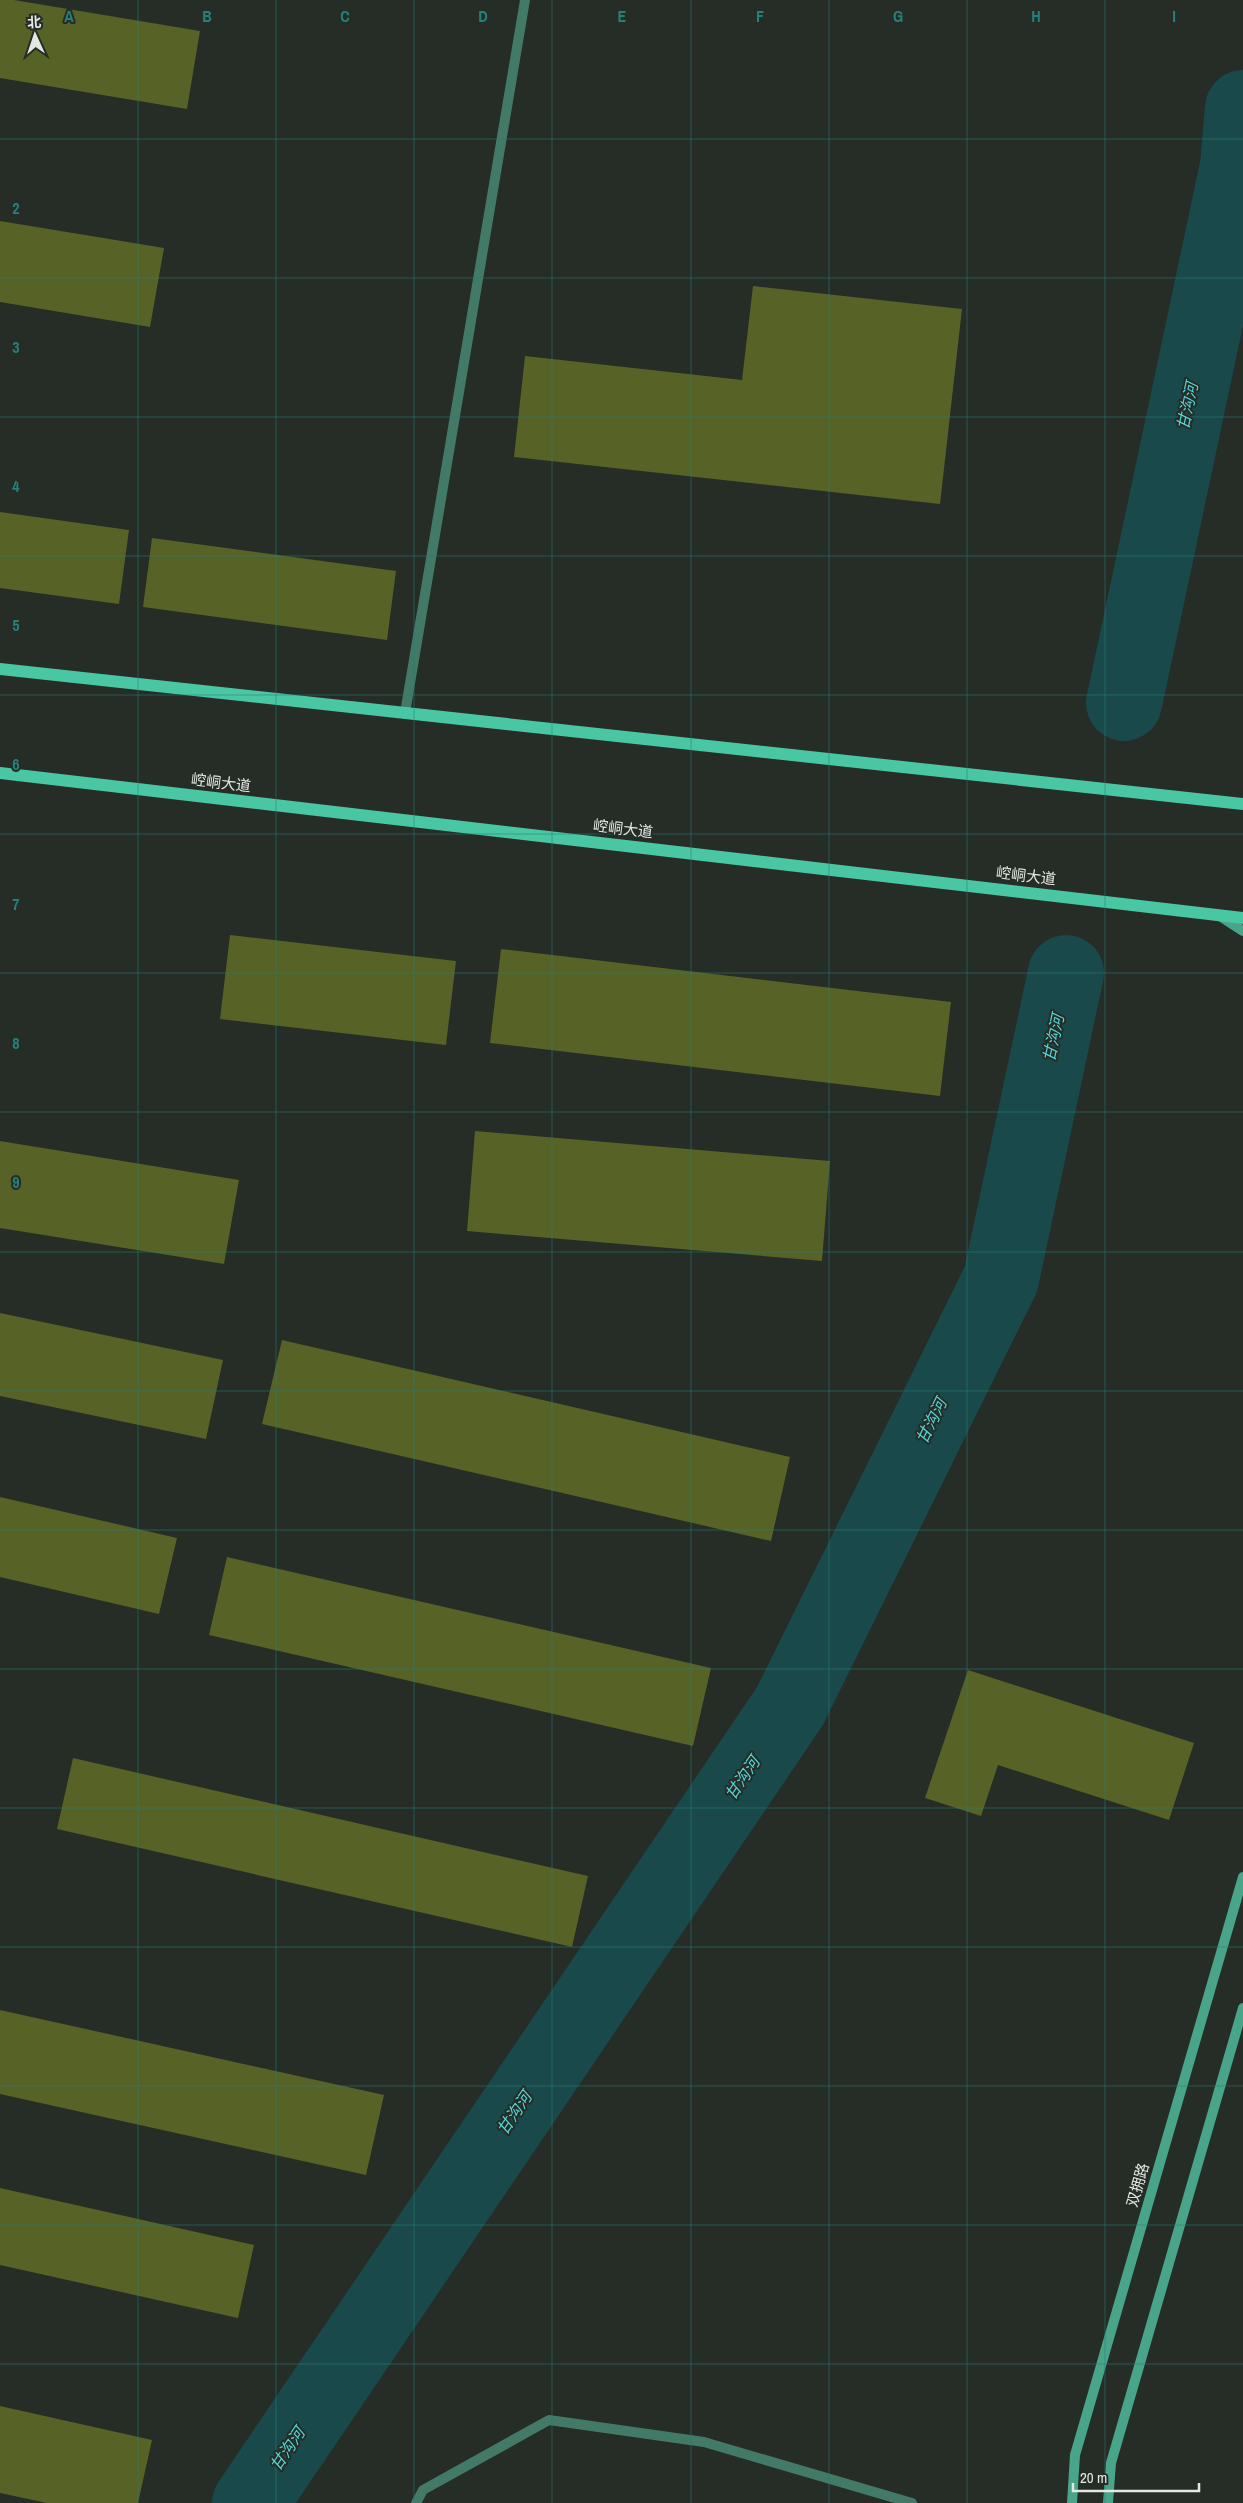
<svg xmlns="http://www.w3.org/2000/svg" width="1243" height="2503" font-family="'Archivo Narrow','Noto Sans SC',sans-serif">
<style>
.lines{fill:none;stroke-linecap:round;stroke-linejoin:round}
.river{stroke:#19494a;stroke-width:76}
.building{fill:#566226}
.service{stroke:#427967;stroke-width:10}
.minor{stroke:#427967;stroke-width:10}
.secondary{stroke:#48a589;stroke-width:10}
.primary{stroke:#49c7a3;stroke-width:12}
.grid{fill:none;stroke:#24817a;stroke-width:1;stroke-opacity:0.55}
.labels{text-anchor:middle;stroke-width:4;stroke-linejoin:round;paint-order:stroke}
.street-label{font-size:15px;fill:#e4e8e4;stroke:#262c26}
.water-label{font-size:16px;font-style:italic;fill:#53d8db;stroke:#262c26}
.grid-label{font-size:16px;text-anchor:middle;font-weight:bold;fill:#24817a;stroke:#262c26;stroke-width:4;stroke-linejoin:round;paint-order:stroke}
</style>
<rect width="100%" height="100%" fill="#262c26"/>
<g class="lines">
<path class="river" d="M 1124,703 L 1238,166 L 1243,108
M 250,2503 L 790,1706 L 1001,1279 L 1066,973"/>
</g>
<path class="building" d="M 0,0 L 14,0 L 200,31 L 187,109 L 0,78 Z
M 0,221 L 164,248 L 150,327 L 0,302 Z
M 753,286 L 962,309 L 940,504 L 514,457 L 525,356 L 742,380 Z
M 0,512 L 129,530 L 119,604 L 0,588 Z
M 152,538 L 396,571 L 387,640 L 143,607 Z
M 230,935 L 456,961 L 446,1045 L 220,1019 Z
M 501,949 L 951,1002 L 940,1096 L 490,1043 Z
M 475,1131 L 830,1161 L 822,1261 L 467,1231 Z
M 0,1141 L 239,1180 L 224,1264 L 0,1228 Z
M 0,1313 L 223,1360 L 206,1439 L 0,1396 Z
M 282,1340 L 790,1457 L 771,1541 L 262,1424 Z
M 0,1497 L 177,1538 L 159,1614 L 0,1577 Z
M 227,1557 L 711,1668 L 693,1746 L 209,1635 Z
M 968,1670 L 1194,1743 L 1169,1820 L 998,1765 L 981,1816 L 925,1798 Z
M 73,1758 L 588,1876 L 572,1947 L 57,1829 Z
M 0,2010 L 384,2095 L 366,2175 L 0,2094 Z
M 0,2188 L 254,2245 L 238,2318 L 0,2265 Z
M 0,2406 L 152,2440 L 138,2503 L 47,2503 L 0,2493 Z"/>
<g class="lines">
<path class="service" d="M 405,713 L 525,0"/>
<path class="minor" d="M 416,2503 L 423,2490 L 549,2420 L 704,2442 L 912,2503"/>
<path class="secondary" d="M 1220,916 L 1243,931
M 1072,2503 L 1075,2455 L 1243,1877
M 1108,2503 L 1111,2463 L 1243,2008"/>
<path class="primary" d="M 0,669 L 1243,804
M 0,773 L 1243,918"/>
</g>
<path class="grid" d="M 138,0 L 138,2503M 276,0 L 276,2503M 414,0 L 414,2503M 552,0 L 552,2503M 691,0 L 691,2503M 829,0 L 829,2503M 967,0 L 967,2503M 1105,0 L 1105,2503M 0,139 L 1243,139M 0,278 L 1243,278M 0,417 L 1243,417M 0,556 L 1243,556M 0,695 L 1243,695M 0,834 L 1243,834M 0,973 L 1243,973M 0,1112 L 1243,1112M 0,1252 L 1243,1252M 0,1391 L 1243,1391M 0,1530 L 1243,1530M 0,1669 L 1243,1669M 0,1808 L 1243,1808M 0,1947 L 1243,1947M 0,2086 L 1243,2086M 0,2225 L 1243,2225M 0,2364 L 1243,2364"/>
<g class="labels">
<g class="street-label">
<text transform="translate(221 783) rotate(7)" y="5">崆峒大道</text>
<text transform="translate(623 829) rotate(7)" y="5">崆峒大道</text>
<text transform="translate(1026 876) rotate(7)" y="5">崆峒大道</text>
<text transform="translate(1138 2185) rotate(-74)" y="5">双拥路</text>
</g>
<g class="water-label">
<text transform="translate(1187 406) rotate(-78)" y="6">甘沟河</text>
<text transform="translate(1053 1038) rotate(-78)" y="6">甘沟河</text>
<text transform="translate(931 1421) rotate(-64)" y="6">甘沟河</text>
<text transform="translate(742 1778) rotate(-56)" y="6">甘沟河</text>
<text transform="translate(514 2113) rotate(-56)" y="6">甘沟河</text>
<text transform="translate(287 2449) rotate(-56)" y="6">甘沟河</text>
</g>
</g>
<g class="grid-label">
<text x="69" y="22">A</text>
<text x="207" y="22">B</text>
<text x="345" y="22">C</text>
<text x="483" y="22">D</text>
<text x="622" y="22">E</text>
<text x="760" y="22">F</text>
<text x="898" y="22">G</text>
<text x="1036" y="22">H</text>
<text x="1174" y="22">I</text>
<text x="16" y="214">2</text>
<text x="16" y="353">3</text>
<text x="16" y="492">4</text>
<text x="16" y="631">5</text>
<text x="16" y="770">6</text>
<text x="16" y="910">7</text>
<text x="16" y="1049">8</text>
<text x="16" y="1188">9</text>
</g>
<g transform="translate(35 35) rotate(357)" stroke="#262c26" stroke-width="4" paint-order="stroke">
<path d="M0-4L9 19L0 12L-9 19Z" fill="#e4e8e4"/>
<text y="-8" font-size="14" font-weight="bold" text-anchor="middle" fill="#e4e8e4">北</text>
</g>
<path d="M1073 2483v8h126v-8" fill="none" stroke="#e4e8e4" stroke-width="2.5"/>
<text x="1080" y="2483" font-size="15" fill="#e4e8e4" stroke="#262c26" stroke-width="4" paint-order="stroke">20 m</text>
</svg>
